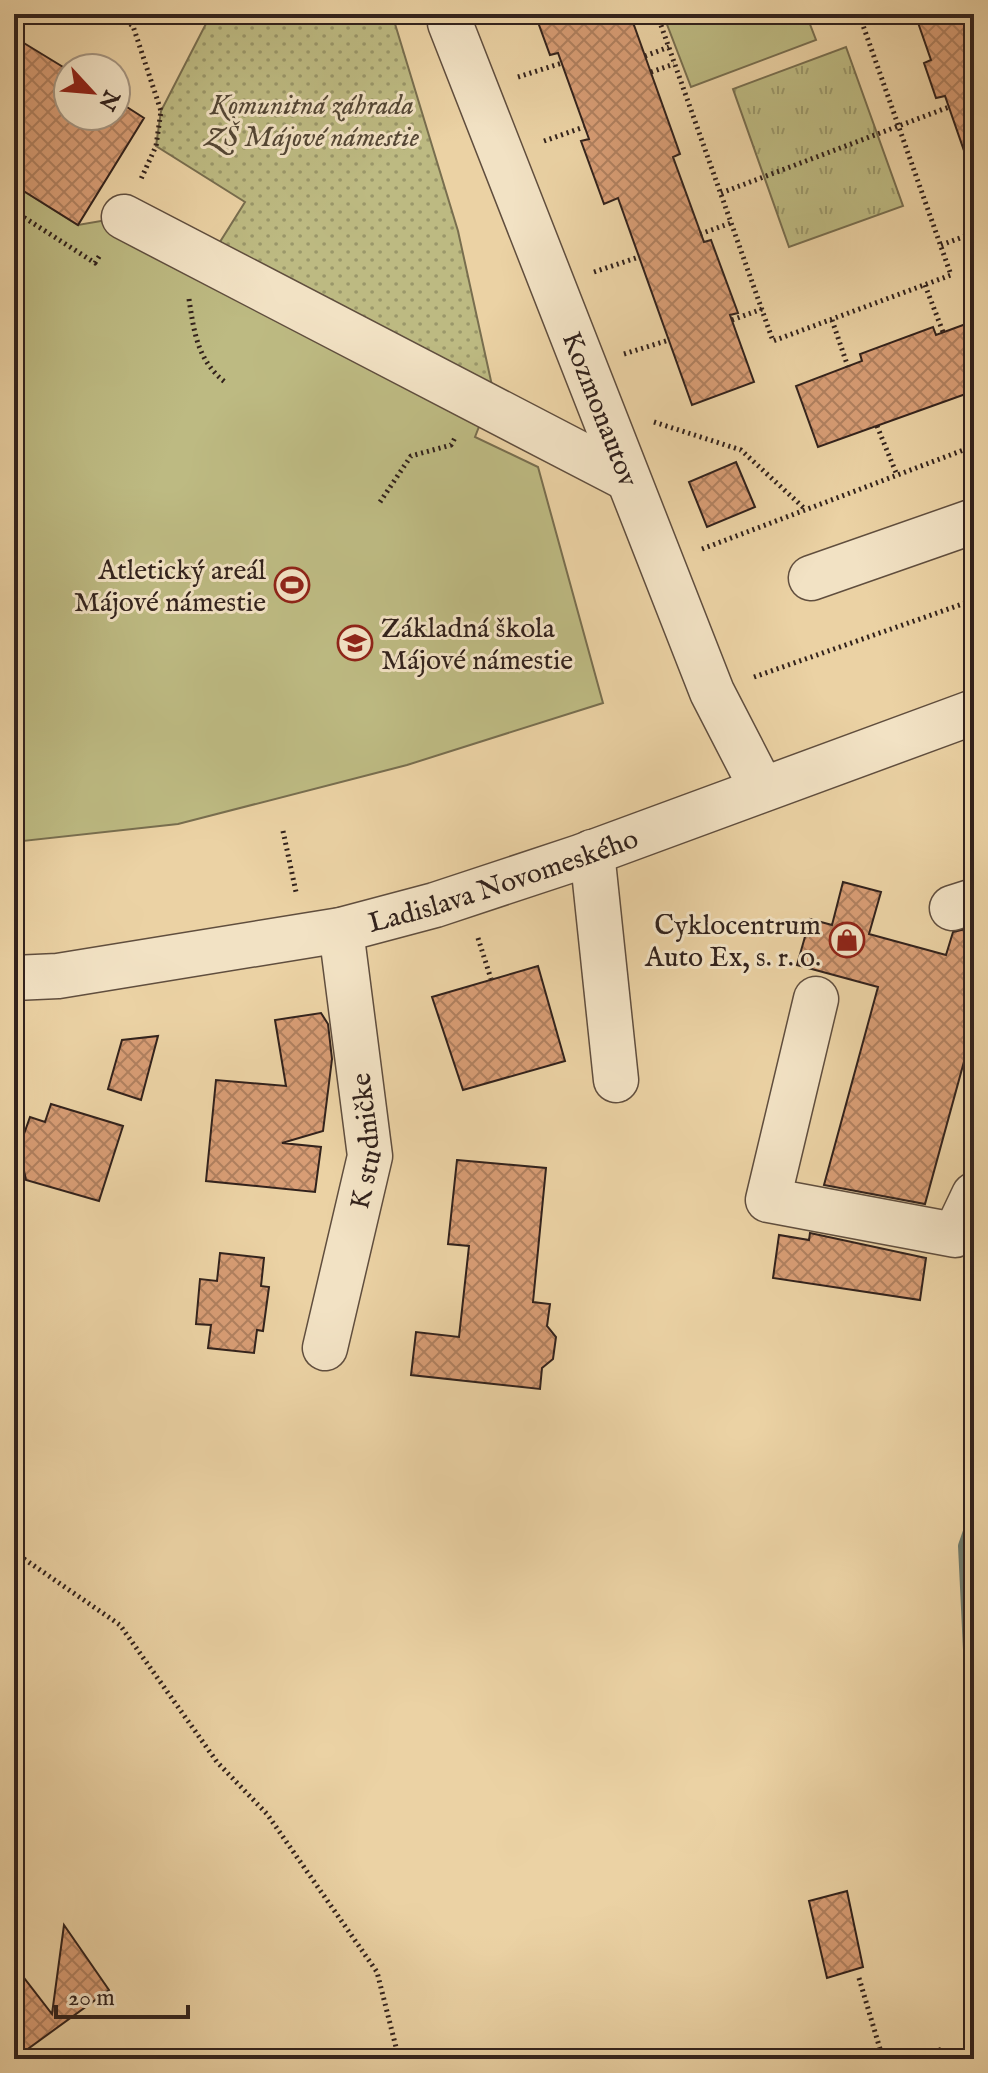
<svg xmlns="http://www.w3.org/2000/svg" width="988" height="2073" font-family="'IM FELL English',serif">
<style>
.grass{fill:url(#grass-tufts);stroke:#786e4f;stroke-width:2}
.garden{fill:url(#garden-dots);stroke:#786e4f;stroke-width:2}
.pitch{fill:#bdba82;stroke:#786e4f;stroke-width:2}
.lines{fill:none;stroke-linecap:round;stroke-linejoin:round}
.stream{stroke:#707c6e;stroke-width:14}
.building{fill:url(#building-cross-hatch);stroke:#32221c;stroke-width:2}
.minor-casing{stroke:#604e3e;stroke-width:47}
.path{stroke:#32221c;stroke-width:5;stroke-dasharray:2 4;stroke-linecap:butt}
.minor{stroke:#f2e2c4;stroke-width:44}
.labels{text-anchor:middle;stroke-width:6;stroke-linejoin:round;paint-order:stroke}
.park-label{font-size:28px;font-style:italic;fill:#554836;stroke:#f2e2c4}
.street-label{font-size:28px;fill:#32221c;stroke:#f2e2c4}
.poi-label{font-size:28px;fill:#32221c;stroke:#f2e2c4;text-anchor:end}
</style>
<defs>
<pattern id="grass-tufts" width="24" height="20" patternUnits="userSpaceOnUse" patternTransform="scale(2)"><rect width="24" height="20" fill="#bdba82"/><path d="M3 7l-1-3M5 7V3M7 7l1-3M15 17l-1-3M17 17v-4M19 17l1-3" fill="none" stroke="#9a976a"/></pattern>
<pattern id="garden-dots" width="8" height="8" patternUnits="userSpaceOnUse" patternTransform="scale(2)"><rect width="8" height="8" fill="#bdba82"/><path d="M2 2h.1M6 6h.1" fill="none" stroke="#9a976a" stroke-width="1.8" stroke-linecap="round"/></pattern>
<pattern id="building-cross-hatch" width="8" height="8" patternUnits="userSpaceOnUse" patternTransform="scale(2)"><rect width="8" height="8" fill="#d89d75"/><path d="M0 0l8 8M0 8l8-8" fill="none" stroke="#b0805f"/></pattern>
</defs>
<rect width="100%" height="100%" fill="#ebd2a4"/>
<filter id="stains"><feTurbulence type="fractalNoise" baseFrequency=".0025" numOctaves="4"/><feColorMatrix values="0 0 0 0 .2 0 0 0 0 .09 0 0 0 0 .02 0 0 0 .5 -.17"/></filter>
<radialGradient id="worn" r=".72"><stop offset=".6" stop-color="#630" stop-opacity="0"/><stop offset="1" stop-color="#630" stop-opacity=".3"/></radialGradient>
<path class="grass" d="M 846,47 L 903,206 L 789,247 L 733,89 Z"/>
<path class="garden" d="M 211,14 L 392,14 L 458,231 L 493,390 L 208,261 L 245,202 L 156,146 L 161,111 Z"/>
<path class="pitch" d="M 663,14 L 806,14 L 816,40 L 691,87 Z
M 14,185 L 78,225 L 124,217 L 487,406 L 475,437 L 538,467 L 603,703 L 407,765 L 178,824 L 14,842 Z"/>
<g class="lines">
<path class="stream" d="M 974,1520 L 965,1546 L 974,1733"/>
</g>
<path class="building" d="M 535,14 L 630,14 L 680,154 L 673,157 L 704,242 L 711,240 L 738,313 L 730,315 L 754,382 L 692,405 L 618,198 L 604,204 L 581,141 L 589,139 L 558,53 L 550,55 Z
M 915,14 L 974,14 L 974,164 L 969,165 L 945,96 L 936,98 L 924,63 L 931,60 Z
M 14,37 L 68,70 L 68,116 L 116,116 L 116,100 L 144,118 L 78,225 L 14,185 Z
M 974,321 L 974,391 L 818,447 L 796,386 L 862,361 L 860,354 L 933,327 L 936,335 Z
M 736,462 L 755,507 L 707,527 L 689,482 Z
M 843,882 L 881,892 L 869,934 L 946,955 L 953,932 L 974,927 L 974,1025 L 925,1204 L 824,1185 L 878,987 L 797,965 L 810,919 L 832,925 Z
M 538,966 L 565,1061 L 463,1090 L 432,997 Z
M 321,1013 L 328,1024 L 332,1059 L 323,1131 L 282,1143 L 321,1147 L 315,1192 L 206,1181 L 216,1080 L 286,1086 L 275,1020 Z
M 158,1036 L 141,1100 L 108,1089 L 122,1040 Z
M 51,1104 L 123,1126 L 99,1201 L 26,1180 L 19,1148 L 30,1117 L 45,1122 Z
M 457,1160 L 546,1168 L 533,1302 L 550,1304 L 547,1326 L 556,1337 L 553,1359 L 542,1368 L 540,1389 L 411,1375 L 416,1332 L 459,1337 L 469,1246 L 448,1244 Z
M 810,1233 L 926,1258 L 920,1300 L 773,1278 L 779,1235 L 809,1240 Z
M 220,1253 L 264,1258 L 261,1286 L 269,1287 L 263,1331 L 257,1330 L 254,1353 L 208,1348 L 211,1325 L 196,1324 L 200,1279 L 217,1281 Z
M 847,1891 L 863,1967 L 827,1978 L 809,1901 Z
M 64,1925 L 109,1990 L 14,2059 L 14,1965 L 52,2014 Z"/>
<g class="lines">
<g class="minor-casing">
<g id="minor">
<path id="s1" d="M 450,23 L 712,692 L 762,789"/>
<path d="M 124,217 L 626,478"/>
<path d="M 811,578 L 974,521"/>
<path d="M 592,852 L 616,1080"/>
<path d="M 952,908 L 974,901"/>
<path id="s2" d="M 14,978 L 58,976 L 341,930 L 435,905 L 580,857 L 974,712"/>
<path d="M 816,999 L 768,1200 L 955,1235 L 974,1195"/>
<path id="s3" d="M 325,1348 L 370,1156 L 341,930"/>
</g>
</g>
<path class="path" d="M 115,14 L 133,26 L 161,111 L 156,146 L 141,179
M 657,14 L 773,341 L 951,275 L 859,14
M 14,17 L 16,14
M 645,56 L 669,47
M 651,72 L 674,64
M 518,77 L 562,63
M 544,141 L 584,127
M 721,193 L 949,107
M 14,211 L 95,263 L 100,255
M 700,234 L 731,223
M 941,245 L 974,233
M 594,272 L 639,257
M 925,285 L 943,332
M 189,299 C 194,333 198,361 225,382
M 732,320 L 762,309
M 832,320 L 848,367
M 624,354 L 669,340
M 967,394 L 974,411
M 654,422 L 741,450 L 805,509
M 877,426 L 897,475
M 380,502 L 411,456 L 451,445 L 456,436
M 702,549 L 974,446
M 754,677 L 974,600
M 283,831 L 296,892
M 478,938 L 491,979
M 14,1552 L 120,1625 L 217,1762 L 267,1814 L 377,1972 L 399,2059
M 859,1978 L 883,2059
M 917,2059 L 942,2049 L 946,2059"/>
<use href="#minor" class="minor"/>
</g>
<defs>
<g id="stadium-ring" transform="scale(1.8)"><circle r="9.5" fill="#f2e2c4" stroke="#8f2418" stroke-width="1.5"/><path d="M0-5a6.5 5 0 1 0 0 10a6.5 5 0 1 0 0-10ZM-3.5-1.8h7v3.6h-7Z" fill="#8f2418"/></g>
<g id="school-ring" transform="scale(1.8)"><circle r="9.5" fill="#f2e2c4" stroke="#8f2418" stroke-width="1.5"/><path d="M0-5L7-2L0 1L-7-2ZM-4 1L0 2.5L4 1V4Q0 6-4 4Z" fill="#8f2418"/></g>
<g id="shop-ring" transform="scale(1.8)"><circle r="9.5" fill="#f2e2c4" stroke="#8f2418" stroke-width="1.5"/><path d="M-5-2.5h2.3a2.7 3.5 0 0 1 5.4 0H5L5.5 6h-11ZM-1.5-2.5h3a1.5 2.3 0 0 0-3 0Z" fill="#8f2418"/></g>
</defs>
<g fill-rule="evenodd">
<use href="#stadium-ring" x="292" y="585"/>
<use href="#school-ring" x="355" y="643"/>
<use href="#shop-ring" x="847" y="940"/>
</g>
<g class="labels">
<g class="park-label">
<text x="312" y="114">Komunitná záhrada<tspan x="312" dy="32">ZŠ Májové námestie</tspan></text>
</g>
<g class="street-label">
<text dy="10" stroke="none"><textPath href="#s1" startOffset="414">Kozmonautov</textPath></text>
<text dy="10" stroke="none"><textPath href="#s2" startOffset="500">Ladislava Novomeského</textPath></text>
<text dy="10" stroke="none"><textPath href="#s3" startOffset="212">K studničke</textPath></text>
</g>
<g class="poi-label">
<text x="266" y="579">Atletický areál<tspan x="266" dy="32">Májové námestie</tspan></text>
<text x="381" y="637" text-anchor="start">Základná škola<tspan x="381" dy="32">Májové námestie</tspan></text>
<text x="821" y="934">Cyklocentrum<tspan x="821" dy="32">Auto Ex, s. r. o.</tspan></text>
</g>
</g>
<rect width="988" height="2073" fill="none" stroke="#ebd2a4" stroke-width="48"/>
<rect x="16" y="16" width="956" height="2041" fill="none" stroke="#32221c" stroke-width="4"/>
<rect x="24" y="24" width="940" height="2025" fill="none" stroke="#32221c" stroke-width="2"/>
<g transform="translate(92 92) rotate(116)"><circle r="38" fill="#f2e2c4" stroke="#a59581" stroke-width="2"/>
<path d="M0-6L14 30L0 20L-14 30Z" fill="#8f2418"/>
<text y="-12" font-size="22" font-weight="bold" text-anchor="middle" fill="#32221c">N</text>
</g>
<path d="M56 2005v12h132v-12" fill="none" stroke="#32221c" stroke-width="4"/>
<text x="68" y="2005" font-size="24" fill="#32221c" stroke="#f2e2c4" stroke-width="6" paint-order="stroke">20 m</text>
<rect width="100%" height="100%" filter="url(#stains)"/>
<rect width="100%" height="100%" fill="url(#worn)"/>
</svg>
